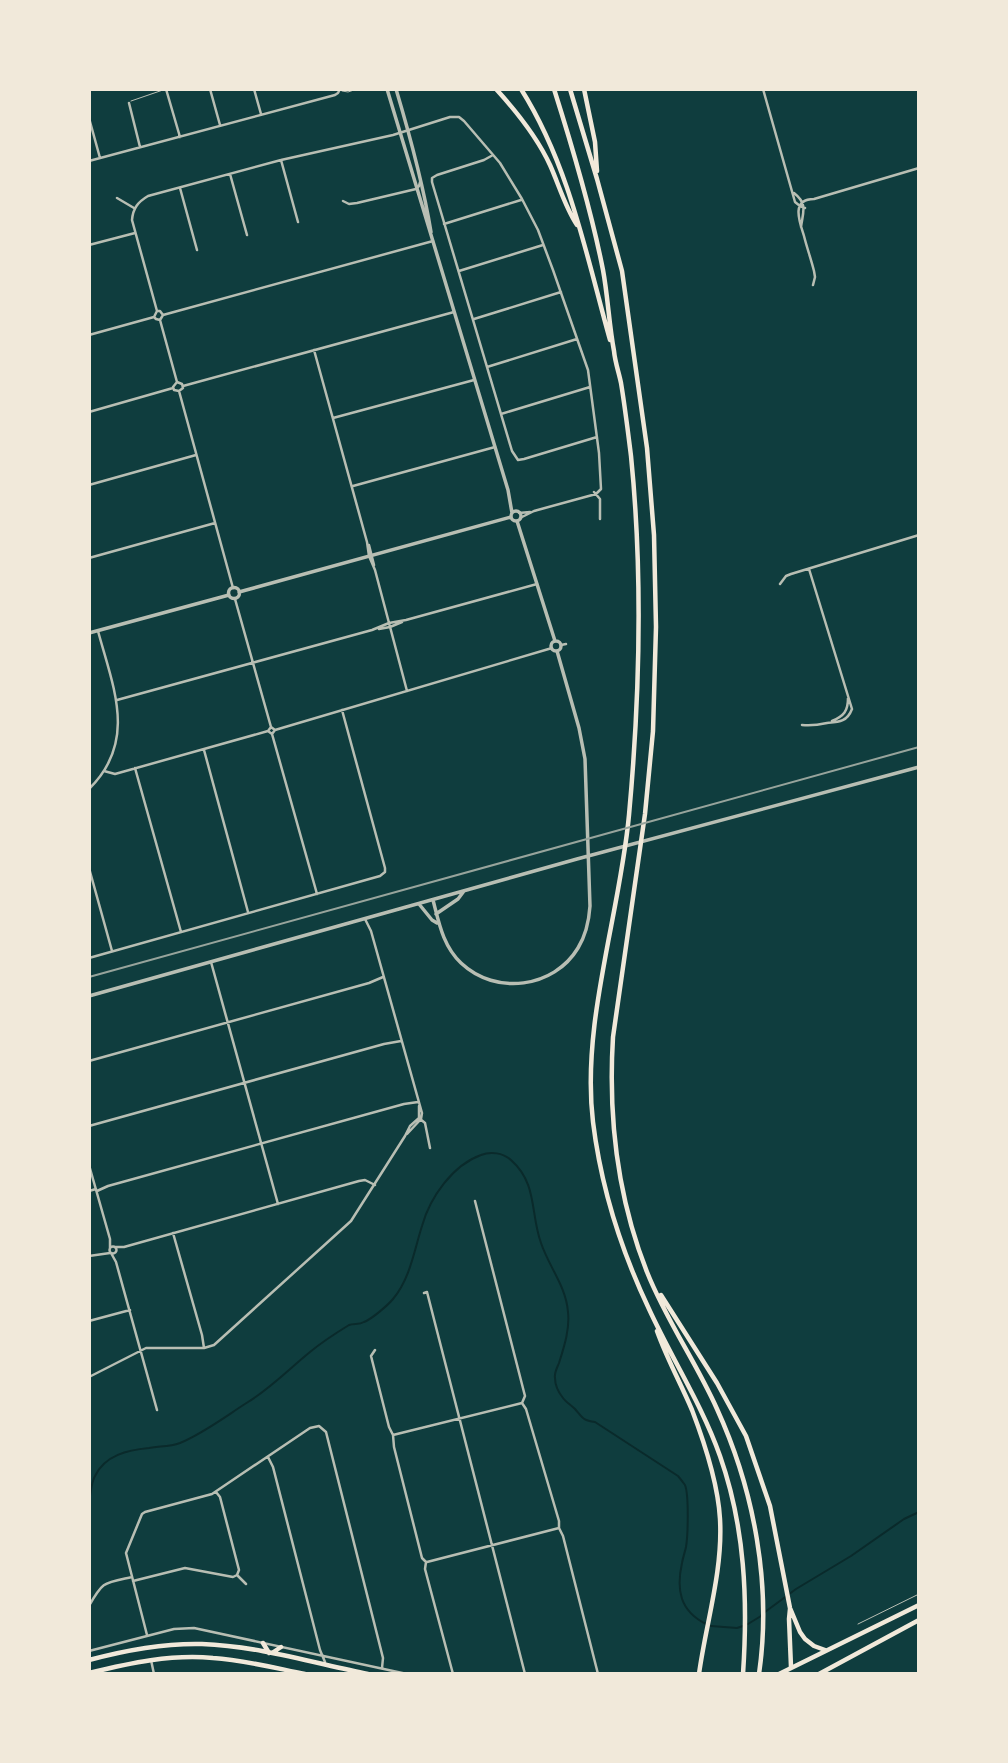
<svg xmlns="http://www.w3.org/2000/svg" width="1008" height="1763" font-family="Arial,sans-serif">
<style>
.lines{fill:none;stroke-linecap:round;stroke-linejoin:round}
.stream{stroke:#0a2a2b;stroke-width:2}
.service{stroke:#b8beb3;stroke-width:1}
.minor{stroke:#b8beb3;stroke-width:2.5}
.tertiary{stroke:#b8beb3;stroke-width:3.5}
.trunk{stroke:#f1e9da;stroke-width:4.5}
.motorway{stroke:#f1e9da;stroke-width:4.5}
.rail{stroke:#97a49c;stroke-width:2}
</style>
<rect width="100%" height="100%" fill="#0f3d3e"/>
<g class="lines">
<path class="stream" d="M 89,1501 C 91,1493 91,1483 95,1476 C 105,1455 128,1450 149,1448 C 160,1446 169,1447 180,1443 C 204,1433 226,1416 248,1402 C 271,1388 289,1369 310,1352 C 322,1342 336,1333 349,1325 C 354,1323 359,1325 364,1322 C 372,1319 388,1305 393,1299 C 410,1279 414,1251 422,1226 C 430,1197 453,1165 481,1155 C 491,1151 503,1153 511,1160 C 538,1184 530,1213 541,1243 C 549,1267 566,1286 568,1312 C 570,1329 564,1347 559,1363 C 557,1368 554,1373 555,1378 C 555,1385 559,1393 563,1398 C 566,1402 571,1405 575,1409 C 583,1418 582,1420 595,1422 L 678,1476 C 679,1477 685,1485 685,1485 C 689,1495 688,1535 686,1547 C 685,1552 683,1557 682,1563 C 676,1590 680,1611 706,1624
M 765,1612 L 796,1589 L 851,1556 L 904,1519 L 919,1512
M 748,1624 L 761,1616
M 711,1626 L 737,1628 L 743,1626"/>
<path class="service" d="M 371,89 L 371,90
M 342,91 L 348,92 L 357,89
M 131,101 L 163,90
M 858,1624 L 919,1594"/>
<path class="minor" d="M 166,89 L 180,137
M 210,89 L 220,125
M 254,89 L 261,114
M 763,89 L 795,202 L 800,206 L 805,208
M 129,103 L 140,147
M 89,118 L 100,158
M 493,155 L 484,160 L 437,175 L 432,178 L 432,182 L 512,451 L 518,460 L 524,459 L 597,437
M 281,160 L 298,222
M 89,161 L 335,95 L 338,93 L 340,89
M 230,174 L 247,235
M 180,188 L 197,250
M 794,193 C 808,204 803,212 801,227
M 117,198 L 134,208
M 343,201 L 349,204 L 357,203 L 416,189 L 419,186 L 420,182
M 444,224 L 521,200
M 89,245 L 135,233
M 459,271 L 543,245
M 813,285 L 815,277 L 814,271 C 811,259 807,248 804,236 C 800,223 790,199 814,199 L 919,168
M 157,311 L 132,220 C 133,208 138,202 148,196 L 281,160 L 393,135 L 450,117 L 459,117 L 464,121 L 500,163 L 522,199 L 538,230 L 553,270 L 588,370 L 599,453 L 601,489 L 596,494 L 534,511 L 520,518
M 163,315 L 160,311 L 157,311 L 154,317 L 156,319 L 160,320 L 163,315 L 433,241
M 474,319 L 561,292
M 160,320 L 177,382 L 182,384 L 183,388 L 179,391 L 174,390 L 173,387 L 177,382
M 89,335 L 154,317
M 314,350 L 367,542 L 369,556 L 375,570 L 407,691
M 487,367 L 577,339
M 183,386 L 454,312
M 179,391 L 233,588
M 89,412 L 173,388
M 501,414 L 590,387
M 333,418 L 474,380
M 89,485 L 196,455
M 353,486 L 495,447
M 594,492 L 600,499 L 600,519
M 519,513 L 530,512
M 369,545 L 374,565
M 89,558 L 215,523
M 780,584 L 786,576 L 791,574 L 919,535
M 235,599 L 271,727 L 275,730 L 272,734 L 268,731 L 271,727
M 379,629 L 390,627 L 402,622
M 561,645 L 566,644
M 117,700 L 372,630 L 389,623 L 406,620 L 537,584
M 832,721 C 844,716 848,711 848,698
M 802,725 C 811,726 818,725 827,723 C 839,722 847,722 852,709 L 809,569
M 275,730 L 552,648
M 272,734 L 317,894
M 204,750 L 248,912
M 135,768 L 181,932
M 104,771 L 115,774 L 268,731
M 89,789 C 138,741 113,687 98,631
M 89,868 L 112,951
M 365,919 L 371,931 L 422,1113 L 421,1119 L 407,1134
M 89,958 L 380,876 L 385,872 L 385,868 L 342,710
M 211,962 L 278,1204
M 89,1061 L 369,983 L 383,977
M 419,1106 L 419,1118 L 425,1123 L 430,1148
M 89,1126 L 384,1044 L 401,1041
M 89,1165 L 110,1239 L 110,1248
M 89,1191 L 96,1189
M 97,1191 L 108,1186 L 404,1104 L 418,1102
M 475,1201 L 525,1396 L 522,1403 L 526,1409 L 559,1521 L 559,1528 L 563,1536 L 598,1674
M 173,1233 L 202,1335 L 204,1348
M109.5 1250a3.5 3.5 0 1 1 7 0a3.5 3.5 0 1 1-7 0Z
M 115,1247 L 124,1247 L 359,1181 L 365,1180 L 375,1185
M 111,1253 L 116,1262 L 157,1410
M 89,1256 L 110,1253
M 424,1293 L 427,1292 L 525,1674
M 89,1321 L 130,1310
M 375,1350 L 371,1356 L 389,1427 L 393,1435 L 394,1447 L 422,1558 L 426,1562 L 425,1569 L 453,1674
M 89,1377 L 146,1348 L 204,1348 L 214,1345 L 351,1221 L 405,1136 L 410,1126 L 419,1118
M 393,1435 L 522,1403
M 268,1457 L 273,1467 L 320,1650 L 325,1662
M 427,1562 L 559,1528
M 237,1575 L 246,1584
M 133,1581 L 185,1568 L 233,1577 L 237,1575 L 239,1570 L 220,1497 L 216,1492
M 89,1606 C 103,1581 104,1583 132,1577
M 147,1635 L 126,1553 L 142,1514 L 145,1512 L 212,1494 L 310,1428 L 319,1426 L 326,1432 L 383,1658 L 382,1668
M 89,1651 L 174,1629 L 194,1628 L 407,1674
M 151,1660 L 154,1674"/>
<path class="tertiary" d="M 387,89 L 508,490 L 512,513
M 396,89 C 410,136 423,183 431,232
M511 516a5 5 0 1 1 10 0a5 5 0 1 1-10 0Z
M 517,521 L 555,641
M228.5 593a5.5 5.5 0 1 1 11 0a5.5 5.5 0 1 1-11 0Z
M 239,592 L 511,517
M 89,633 L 229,595
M551 646a5 5 0 1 1 10 0a5 5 0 1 1-10 0Z
M 433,900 C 439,923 443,946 461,963 C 496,996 554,988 578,948 C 586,935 589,921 590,906 L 585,759 L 579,728 L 557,651
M 419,904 L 432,920 L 437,923
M 436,914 L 458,899 L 464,891
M 89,996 L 577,859 L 919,767"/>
<path class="trunk" d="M 263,1643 L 269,1653
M 272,1653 L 281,1647
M 89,1660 C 126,1650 164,1643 202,1644 C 258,1646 314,1663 368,1674
M 89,1673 C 130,1663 171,1654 213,1658 C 244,1660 275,1668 305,1674
M 779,1674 L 919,1605
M 819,1674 L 919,1620"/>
<path class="motorway" d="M 496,89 C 517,112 537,137 550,165 C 559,185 565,207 577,225
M 521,89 C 569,165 586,254 610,340
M 554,89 C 573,149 591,209 603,270 C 608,297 609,325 614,351 C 615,362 619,373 621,383 C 625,407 628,432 631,456 C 643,575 640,695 629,815 C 620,914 581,1023 593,1122 C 601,1187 621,1250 649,1309 C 672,1359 702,1405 720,1456 C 745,1527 748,1600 743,1674
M 570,89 L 597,179 L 622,271 L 647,448 L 654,535 L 656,627 L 653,731 L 645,814 L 613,1037 C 608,1118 617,1196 647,1272 C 666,1320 696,1362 717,1409 C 754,1490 772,1585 759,1674
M 584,89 L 595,142 L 597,171
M 661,1295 L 717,1383 L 746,1436 L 770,1506 L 790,1608 L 800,1632 L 805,1639 L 814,1646 L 825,1650
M 657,1331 C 667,1359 681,1384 692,1410 C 705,1444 718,1483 720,1519 C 723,1571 706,1623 699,1674
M 790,1609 L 789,1619 L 791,1667"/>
<path class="rail" d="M 89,977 L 919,747"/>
</g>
<rect width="1008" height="1763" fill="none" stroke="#f1e9da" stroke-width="182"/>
</svg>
